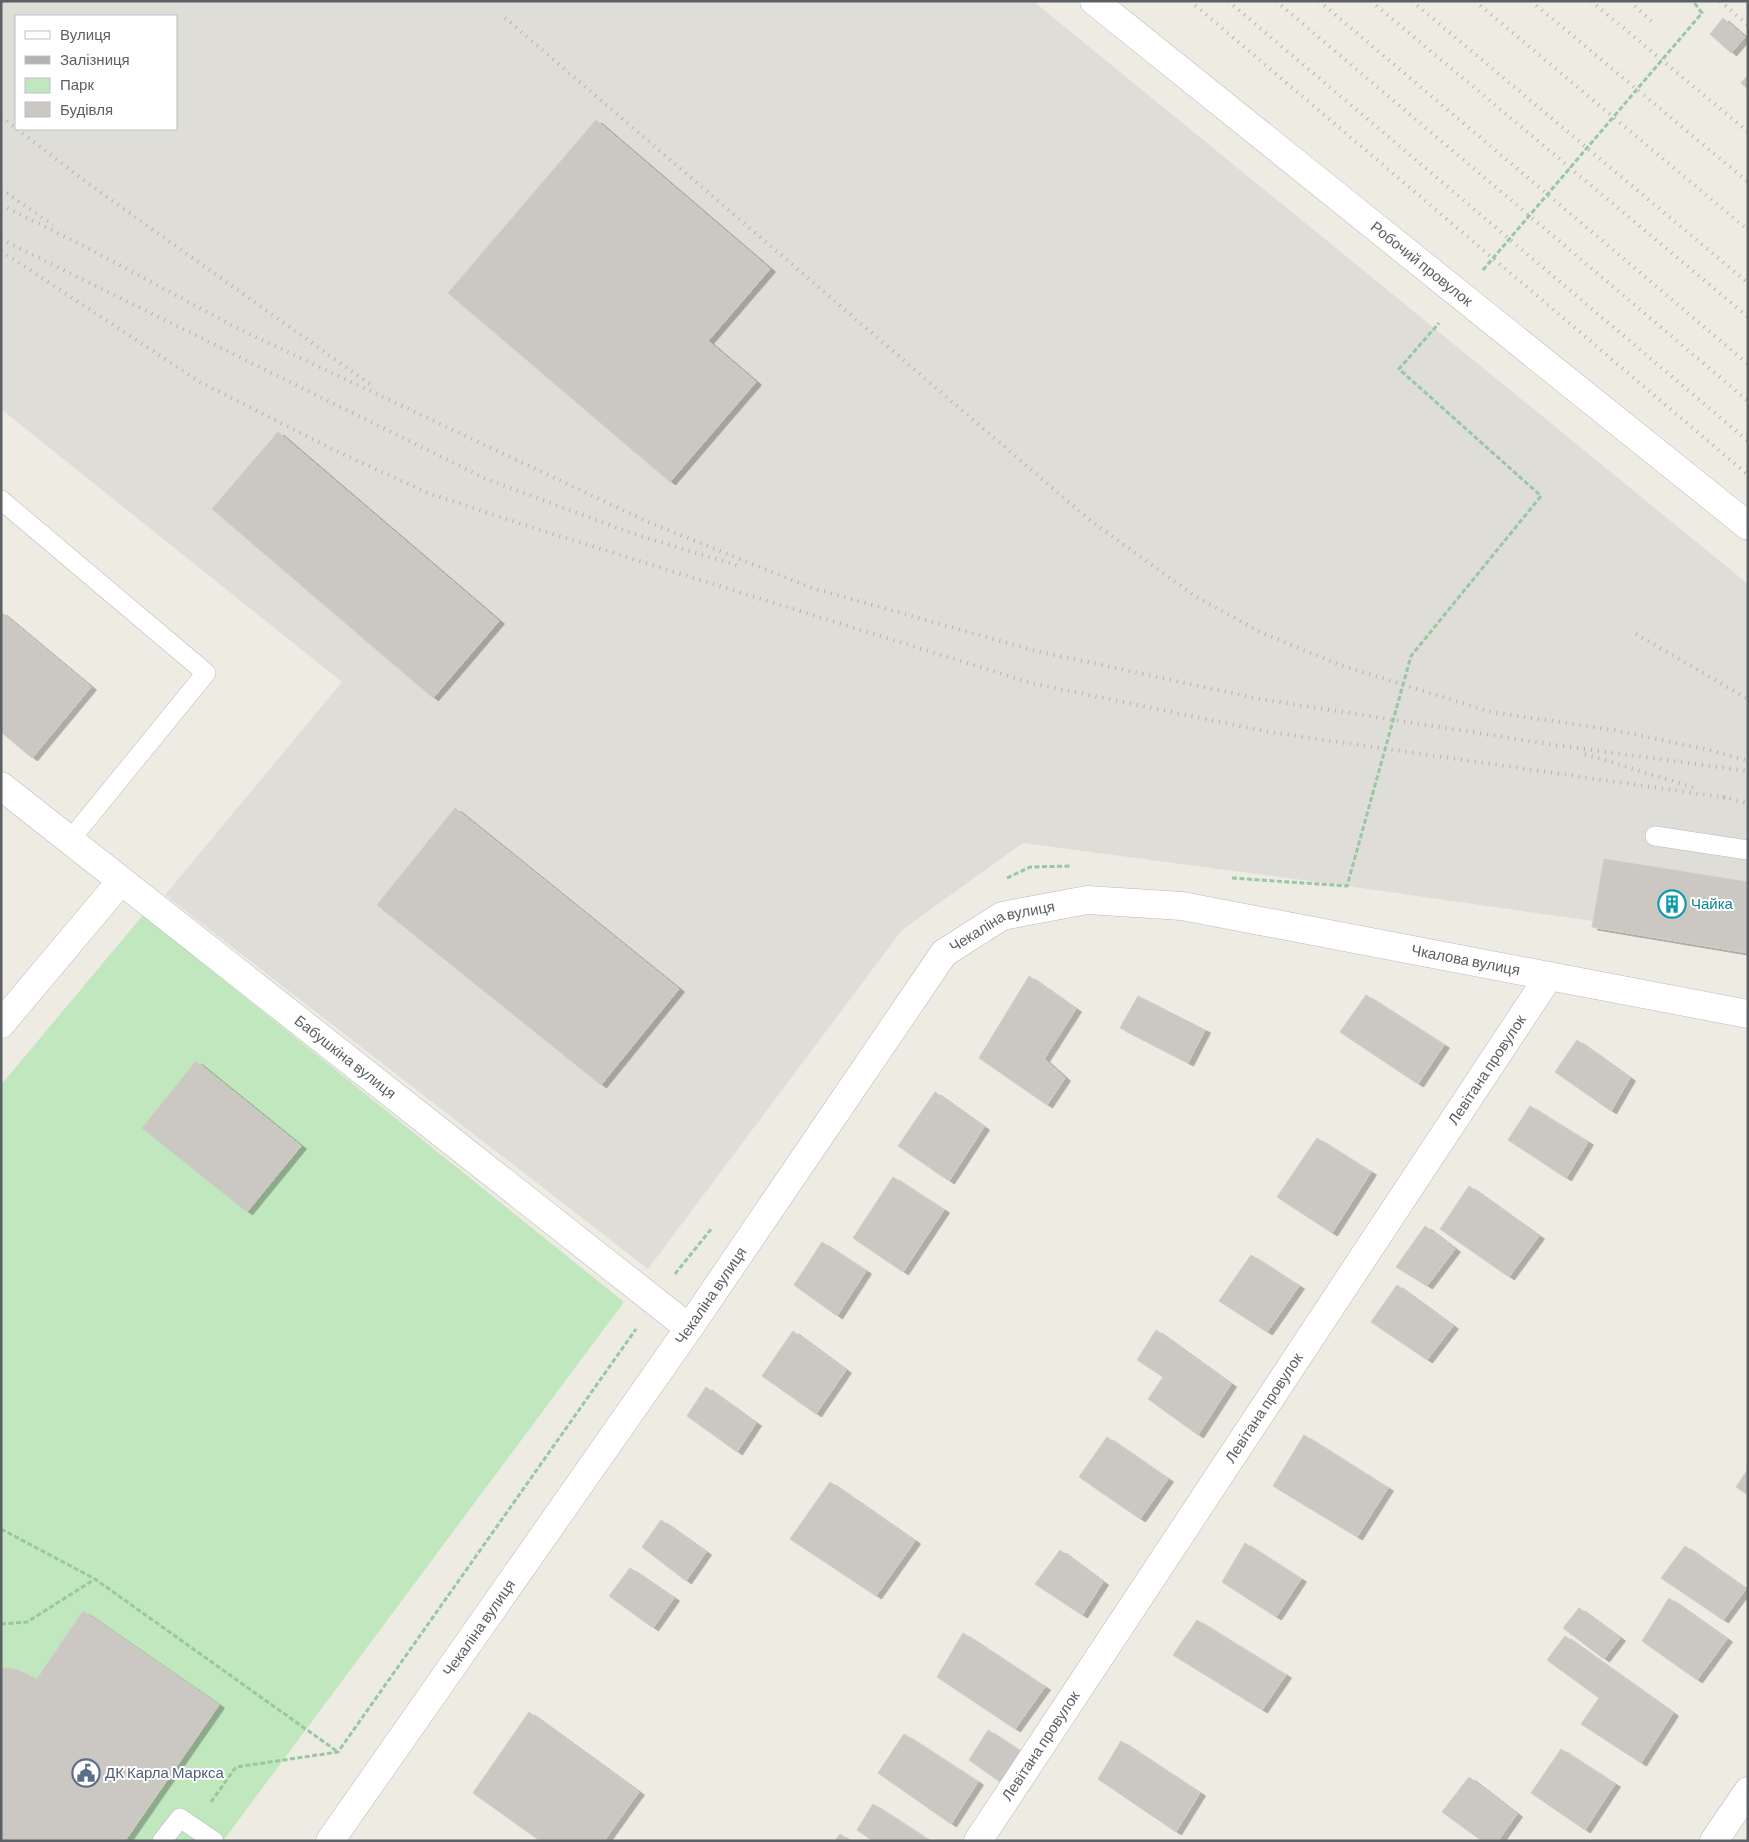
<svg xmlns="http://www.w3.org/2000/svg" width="1749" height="1842" font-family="Barlow,sans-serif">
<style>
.industrial{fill:#dfddd7;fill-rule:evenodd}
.green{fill:#c1e7be}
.building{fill:#cbc7c2;stroke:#d3ccc1;filter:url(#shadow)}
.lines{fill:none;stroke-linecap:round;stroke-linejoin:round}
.service-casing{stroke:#b6b9be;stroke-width:20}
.minor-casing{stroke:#b6b9be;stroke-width:29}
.path{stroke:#97c8a1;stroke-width:3;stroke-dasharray:5 2.5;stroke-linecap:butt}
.service{stroke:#fff;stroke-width:19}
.minor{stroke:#fff;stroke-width:28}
.rail{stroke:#b2b3b4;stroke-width:4;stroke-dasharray:1 6;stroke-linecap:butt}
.labels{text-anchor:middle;stroke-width:4;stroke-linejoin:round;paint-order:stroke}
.street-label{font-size:15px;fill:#5b6064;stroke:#fff}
.culture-label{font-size:15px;fill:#0d838f;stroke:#fff;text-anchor:start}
.service-label{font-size:15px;fill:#4e5e75;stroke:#fff;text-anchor:start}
</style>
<defs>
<filter id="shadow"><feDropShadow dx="5.5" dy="3" stdDeviation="0" flood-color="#0004"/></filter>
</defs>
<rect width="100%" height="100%" fill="#eeebe3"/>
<path class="industrial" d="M 1,1 L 1033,1 L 1748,584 L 1748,943 L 1347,886 L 1023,843 L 902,930 L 648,1269 L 165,895 L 342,682 L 1,409 ZM 16,16 L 176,16 L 176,129 L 16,129 Z"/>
<path class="green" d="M 143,915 L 624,1302 L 223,1841 L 1,1841 L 1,1085 Z"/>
<path class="building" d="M 1723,18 L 1745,37 L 1731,53 L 1710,34 Z
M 1748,75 L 1748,89 L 1741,83 Z
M 596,120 L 770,269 L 708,341 L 756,382 L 670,482 L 448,293 Z
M 278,432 L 499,621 L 433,698 L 212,509 Z
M 1,612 L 91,687 L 32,758 L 1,732 Z
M 455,808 L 679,989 L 601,1085 L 377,905 Z
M 1604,859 L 1748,882 L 1748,953 L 1592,927 Z
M 1029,976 L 1076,1009 L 1044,1059 L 1065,1078 L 1047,1105 L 979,1058 Z
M 1366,995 L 1444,1045 L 1418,1084 L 1340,1032 Z
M 1138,996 L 1205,1030 L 1188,1063 L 1120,1028 Z
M 1577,1040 L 1630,1078 L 1611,1111 L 1555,1072 Z
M 196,1061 L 301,1146 L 247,1212 L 142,1128 Z
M 935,1092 L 984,1127 L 949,1181 L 898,1146 Z
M 1530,1106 L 1588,1142 L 1566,1178 L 1508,1140 Z
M 1317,1138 L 1371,1172 L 1332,1233 L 1277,1197 Z
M 893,1177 L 944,1210 L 903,1272 L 853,1238 Z
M 1469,1186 L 1539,1236 L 1509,1277 L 1440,1229 Z
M 1425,1226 L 1455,1249 L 1427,1286 L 1396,1267 Z
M 822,1242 L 866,1271 L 837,1316 L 794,1285 Z
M 1251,1255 L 1299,1286 L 1267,1332 L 1219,1301 Z
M 1397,1285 L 1453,1326 L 1427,1360 L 1371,1322 Z
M 1156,1330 L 1231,1384 L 1198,1435 L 1148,1399 L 1163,1377 L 1137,1360 Z
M 793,1331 L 846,1370 L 816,1414 L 762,1376 Z
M 706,1387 L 756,1423 L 737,1452 L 687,1416 Z
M 1304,1435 L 1388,1488 L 1357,1537 L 1273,1486 Z
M 1107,1437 L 1168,1479 L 1140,1519 L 1079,1477 Z
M 1748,1469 L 1748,1495 L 1736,1487 Z
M 830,1482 L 915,1541 L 876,1596 L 790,1539 Z
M 661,1520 L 706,1552 L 686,1581 L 642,1547 Z
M 1245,1543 L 1301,1579 L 1276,1617 L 1222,1582 Z
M 1685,1546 L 1746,1589 L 1723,1620 L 1661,1578 Z
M 1060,1550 L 1103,1582 L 1082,1615 L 1035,1584 Z
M 630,1568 L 674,1598 L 653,1628 L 609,1596 Z
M 1669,1598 L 1727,1639 L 1697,1680 L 1642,1641 Z
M 1579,1608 L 1620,1638 L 1604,1659 L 1563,1628 Z
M 83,1611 L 219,1705 L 125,1841 L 1,1841 L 1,1667 L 18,1670 L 37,1679 Z
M 1197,1620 L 1286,1675 L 1262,1710 L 1173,1655 Z
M 963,1633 L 1045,1687 L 1015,1729 L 937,1677 Z
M 1565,1636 L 1673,1713 L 1641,1763 L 1581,1724 L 1599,1698 L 1547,1660 Z
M 529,1712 L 639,1792 L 604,1841 L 540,1841 L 473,1793 Z
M 988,1730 L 1021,1752 L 1000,1782 L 969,1760 Z
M 904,1734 L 978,1782 L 951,1824 L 878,1773 Z
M 1121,1741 L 1200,1793 L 1176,1832 L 1098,1779 Z
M 1561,1749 L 1615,1784 L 1585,1830 L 1531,1793 Z
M 1469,1777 L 1517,1814 L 1498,1841 L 1482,1841 L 1442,1812 Z
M 873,1804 L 930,1841 L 873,1841 L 857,1830 Z
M 840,1834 L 851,1841 L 835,1841 Z"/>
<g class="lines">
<g class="service-casing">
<path id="service" d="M 1,500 L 206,673 L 70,840
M 1655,836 L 1748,850
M 162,1841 L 180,1818 L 214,1841"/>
</g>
<g class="minor-casing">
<g id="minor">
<path id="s1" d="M 1094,1 L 1748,526"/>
<path id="s2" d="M 1,786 L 689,1328"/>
<path d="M 1,1024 L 121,881"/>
<path id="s3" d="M 330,1841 L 689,1328 L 944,953 L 1002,916 L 1087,900 L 1182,906 L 1748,1014"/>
<path id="s4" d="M 978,1841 L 1549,976"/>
<path d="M 1714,1841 L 1748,1791"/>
</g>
</g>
<path class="path" d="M 1483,270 L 1702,13 L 1693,1
M 1007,878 L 1030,867 L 1071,866
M 1232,878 L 1347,886 L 1411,656 L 1541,496 L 1399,369 L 1439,323
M 675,1274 L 712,1228
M 1,1529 L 95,1579 L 338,1752
M 1,1624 L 27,1622 L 95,1579
M 211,1802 L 236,1767 L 338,1752 L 636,1329"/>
<use href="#service" class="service"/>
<use href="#minor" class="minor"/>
<path class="rail" d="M 1190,1 L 1748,475
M 1228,1 L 1748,441
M 1276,1 L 1748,401
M 1319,1 L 1748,364
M 1371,1 L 1748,317
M 1412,1 L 1748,283
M 1475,1 L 1748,230
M 1531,1 L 1748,182
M 1591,1 L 1748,132
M 1630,1 L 1652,22
M 1720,1 L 1748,25
M 505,18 L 1091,521 L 1195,596 L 1260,632 L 1340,665 L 1491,712 L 1614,730 L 1705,749 L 1748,761
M 1,117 L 16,128
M 17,129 L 86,182 L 371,385
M 1,189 L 53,225
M 1,205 L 84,246 L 239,329 L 648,522 L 812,588 L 1036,651 L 1260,699 L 1555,745 L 1748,771
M 1,239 L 486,479 L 631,533 L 742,567
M 1,251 L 200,382 L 336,451 L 428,493 L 543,531 L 1031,683 L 1269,732 L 1728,798
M 1636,634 L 1748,699
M 1585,754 L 1695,788
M 1723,797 L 1748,803"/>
</g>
<defs>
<g id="building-ring" transform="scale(1.4375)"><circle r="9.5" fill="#fff" stroke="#0f9aa8" stroke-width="1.5"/><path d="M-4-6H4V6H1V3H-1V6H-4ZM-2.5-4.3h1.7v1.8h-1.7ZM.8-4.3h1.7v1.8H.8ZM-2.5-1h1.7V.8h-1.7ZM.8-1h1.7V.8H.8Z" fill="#0f9aa8"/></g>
<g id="civic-ring" transform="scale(1.4375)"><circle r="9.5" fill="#fff" stroke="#5c6f8a" stroke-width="1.5"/><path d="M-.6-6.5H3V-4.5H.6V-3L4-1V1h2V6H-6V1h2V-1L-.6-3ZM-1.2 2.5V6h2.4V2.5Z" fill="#5c6f8a"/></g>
</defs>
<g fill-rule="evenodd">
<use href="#building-ring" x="1672" y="904"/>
<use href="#civic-ring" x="86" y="1773"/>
</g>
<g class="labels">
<g class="street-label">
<text dy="5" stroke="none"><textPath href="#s1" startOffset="420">Робочий провулок</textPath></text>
<text dy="5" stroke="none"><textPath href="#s3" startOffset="1145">Чекаліна вулиця</textPath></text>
<text dy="5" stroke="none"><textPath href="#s3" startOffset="1619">Чкалова вулиця</textPath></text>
<text dy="5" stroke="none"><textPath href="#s2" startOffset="438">Бабушкіна вулиця</textPath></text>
<text dy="5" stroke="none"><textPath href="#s4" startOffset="924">Левітана провулок</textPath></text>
<text dy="5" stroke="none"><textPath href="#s3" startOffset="665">Чекаліна вулиця</textPath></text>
<text dy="5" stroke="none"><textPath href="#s4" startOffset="519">Левітана провулок</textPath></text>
<text dy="5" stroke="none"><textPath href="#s3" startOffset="260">Чекаліна вулиця</textPath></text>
<text dy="5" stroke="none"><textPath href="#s4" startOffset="114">Левітана провулок</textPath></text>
</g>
<g class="culture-label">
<text x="1691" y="909">Чайка</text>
</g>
<g class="service-label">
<text x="105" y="1778">ДК Карла Маркса</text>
</g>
</g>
<rect width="1749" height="1842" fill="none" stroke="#5b6064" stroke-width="5"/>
<rect x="15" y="15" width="162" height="115" fill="#ffffff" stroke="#bdbfc1"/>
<rect x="25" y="31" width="25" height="8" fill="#ffffff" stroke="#bdbfc1"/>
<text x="60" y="40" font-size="15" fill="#5b6064">Вулиця</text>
<rect x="25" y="56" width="25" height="8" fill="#b2b3b4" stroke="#bdbfc1"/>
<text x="60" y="65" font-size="15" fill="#5b6064">Залізниця</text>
<rect x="25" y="78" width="25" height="15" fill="#c1e7be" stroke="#bdbfc1"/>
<text x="60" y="90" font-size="15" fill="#5b6064">Парк</text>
<rect x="25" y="102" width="25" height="15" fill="#cbc7c2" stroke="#bdbfc1"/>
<text x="60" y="115" font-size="15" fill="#5b6064">Будівля</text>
</svg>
